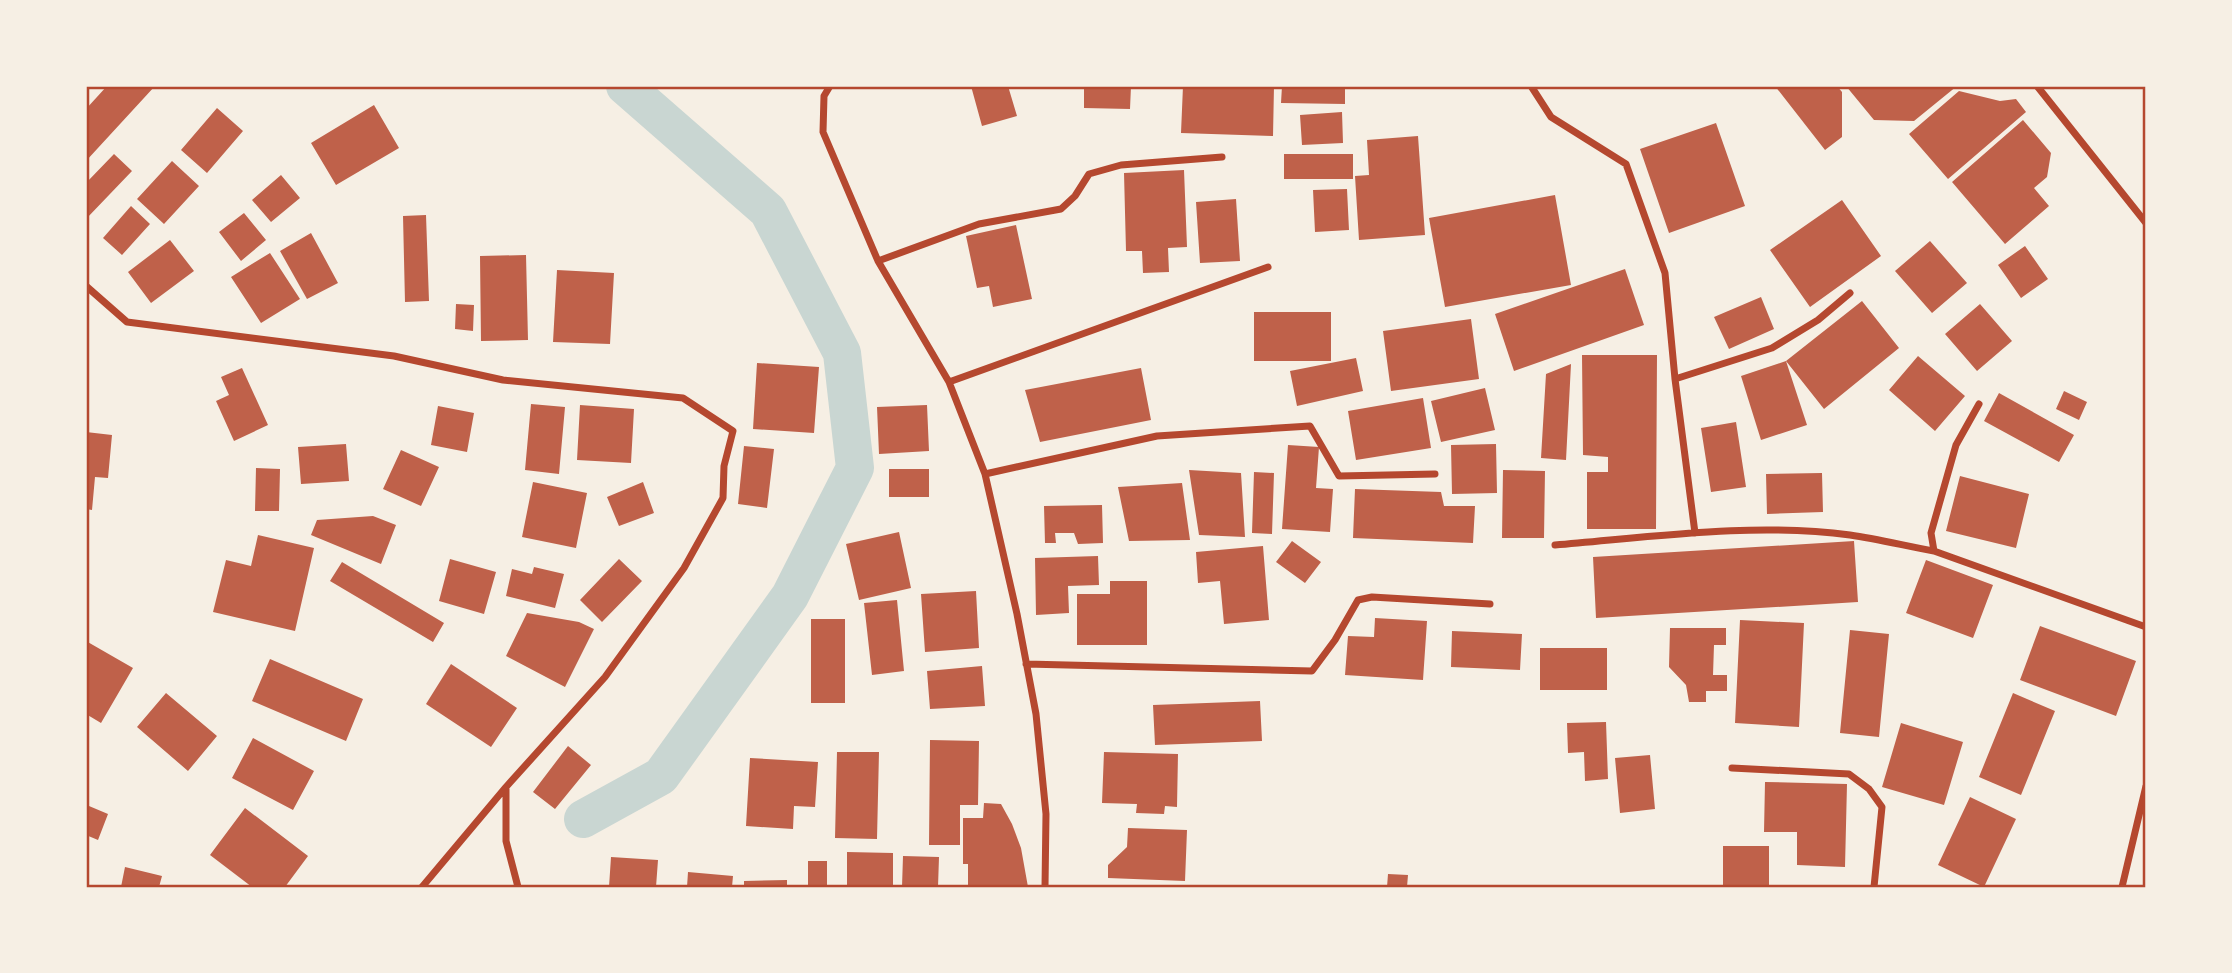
<svg xmlns="http://www.w3.org/2000/svg" width="2232" height="973" font-family="Quicksand,sans-serif">
<style>
.lines{fill:none;stroke-linecap:round;stroke-linejoin:round}
.canal{stroke:#c9d6d2;stroke-width:38}
.building{fill:#bf614a}
.minor{stroke:#b5482f;stroke-width:7}
.neatline{fill:none;stroke:#b5482f;stroke-width:2.5}
</style>
<rect width="100%" height="100%" fill="#f6efe4"/>
<g class="lines">
<path class="canal" d="M 583,819 L 661,776 L 790,596 L 855,468 L 842,353 L 768,211 L 625,86"/>
</g>
<path class="building" d="M 107,86 L 155,86 L 86,161 L 86,109 Z
M 971,86 L 1008,86 L 1017,116 L 982,126 Z
M 1084,86 L 1131,86 L 1130,109 L 1084,108 Z
M 1183,86 L 1274,86 L 1273,136 L 1181,133 Z
M 1282,86 L 1345,86 L 1345,104 L 1281,103 Z
M 1775,86 L 1837,86 L 1842,92 L 1842,137 L 1825,150 Z
M 1846,86 L 1957,86 L 1914,121 L 1874,120 Z
M 1959,91 L 2000,101 L 2016,99 L 2026,112 L 1948,179 L 1909,134 Z
M 374,105 L 399,148 L 336,185 L 311,143 Z
M 217,108 L 243,131 L 207,173 L 181,150 Z
M 1342,112 L 1343,143 L 1302,145 L 1300,115 Z
M 2023,120 L 2051,153 L 2047,177 L 2034,188 L 2049,206 L 2005,244 L 1952,182 Z
M 1716,123 L 1745,206 L 1669,233 L 1640,149 Z
M 1418,136 L 1425,235 L 1359,240 L 1355,176 L 1369,175 L 1367,140 Z
M 114,154 L 132,171 L 86,219 L 86,183 Z
M 1284,154 L 1353,154 L 1353,179 L 1284,179 Z
M 172,161 L 199,186 L 164,224 L 137,199 Z
M 1184,170 L 1187,247 L 1168,248 L 1169,272 L 1143,273 L 1142,251 L 1126,251 L 1124,173 Z
M 281,175 L 300,198 L 271,222 L 252,200 Z
M 1347,189 L 1349,230 L 1315,232 L 1313,190 Z
M 1555,195 L 1571,285 L 1445,307 L 1429,218 Z
M 1236,199 L 1240,261 L 1200,263 L 1196,202 Z
M 1842,200 L 1881,256 L 1810,307 L 1770,250 Z
M 131,206 L 150,224 L 122,255 L 103,238 Z
M 244,213 L 266,240 L 241,261 L 219,232 Z
M 426,215 L 429,301 L 405,302 L 403,216 Z
M 1016,225 L 1032,299 L 993,307 L 989,286 L 977,288 L 966,236 Z
M 311,233 L 338,283 L 307,299 L 280,251 Z
M 170,240 L 194,271 L 151,303 L 128,272 Z
M 1930,241 L 1967,283 L 1932,313 L 1895,271 Z
M 2025,246 L 2048,279 L 2021,298 L 1998,265 Z
M 270,253 L 300,299 L 261,323 L 231,277 Z
M 526,255 L 528,340 L 481,341 L 480,256 Z
M 1625,269 L 1644,325 L 1514,371 L 1495,314 Z
M 557,270 L 614,273 L 610,344 L 553,342 Z
M 1761,297 L 1774,329 L 1729,349 L 1714,317 Z
M 1862,301 L 1899,348 L 1824,409 L 1786,361 Z
M 456,304 L 474,305 L 473,331 L 455,329 Z
M 1980,304 L 2012,341 L 1977,371 L 1945,334 Z
M 1254,312 L 1331,312 L 1331,361 L 1254,361 Z
M 1471,319 L 1479,379 L 1391,391 L 1383,331 Z
M 1582,355 L 1657,355 L 1656,529 L 1587,529 L 1587,472 L 1608,472 L 1608,457 L 1583,455 Z
M 1918,356 L 1965,396 L 1935,431 L 1889,390 Z
M 1356,358 L 1363,391 L 1297,406 L 1290,371 Z
M 1786,361 L 1807,425 L 1761,440 L 1741,376 Z
M 757,363 L 819,367 L 814,433 L 753,429 Z
M 1571,364 L 1566,460 L 1541,458 L 1546,374 Z
M 242,368 L 268,425 L 234,441 L 216,401 L 229,395 L 221,377 Z
M 1141,368 L 1151,420 L 1040,442 L 1025,390 Z
M 1485,388 L 1495,430 L 1441,442 L 1431,401 Z
M 2064,391 L 2087,402 L 2079,420 L 2056,409 Z
M 1999,393 L 2074,435 L 2059,462 L 1984,421 Z
M 1423,398 L 1431,448 L 1356,460 L 1348,411 Z
M 531,404 L 565,407 L 559,474 L 525,470 Z
M 580,405 L 634,409 L 631,463 L 577,460 Z
M 927,405 L 929,451 L 879,454 L 877,407 Z
M 438,406 L 474,413 L 467,452 L 431,445 Z
M 1736,422 L 1746,487 L 1711,492 L 1701,428 Z
M 86,432 L 112,435 L 108,478 L 95,477 L 92,510 L 86,509 Z
M 346,444 L 349,481 L 301,484 L 298,447 Z
M 1496,444 L 1497,493 L 1452,494 L 1451,445 Z
M 1288,445 L 1319,447 L 1316,488 L 1333,489 L 1330,532 L 1282,529 Z
M 744,446 L 774,449 L 767,508 L 738,504 Z
M 401,450 L 439,467 L 421,506 L 383,489 Z
M 256,468 L 280,469 L 279,511 L 255,511 Z
M 889,469 L 929,469 L 929,497 L 889,497 Z
M 1189,470 L 1241,473 L 1245,537 L 1199,535 Z
M 1503,470 L 1545,471 L 1544,538 L 1502,538 Z
M 1254,472 L 1274,473 L 1272,534 L 1252,533 Z
M 1822,473 L 1823,512 L 1767,514 L 1766,474 Z
M 1960,476 L 2029,494 L 2016,548 L 1946,531 Z
M 533,482 L 587,493 L 576,548 L 522,537 Z
M 643,482 L 654,513 L 619,526 L 607,497 Z
M 1182,483 L 1190,540 L 1129,541 L 1118,487 Z
M 1355,489 L 1441,492 L 1444,506 L 1475,506 L 1473,543 L 1353,538 Z
M 1102,505 L 1103,543 L 1078,544 L 1074,533 L 1055,533 L 1056,543 L 1045,543 L 1044,506 Z
M 373,516 L 396,525 L 381,564 L 311,535 L 317,520 Z
M 899,532 L 911,588 L 859,600 L 846,544 Z
M 258,535 L 314,548 L 295,631 L 213,612 L 226,560 L 251,566 Z
M 1292,541 L 1321,562 L 1305,583 L 1276,562 Z
M 1854,541 L 1858,602 L 1596,618 L 1593,557 Z
M 1263,546 L 1269,620 L 1224,624 L 1220,581 L 1198,583 L 1196,552 Z
M 1098,556 L 1099,585 L 1068,586 L 1069,613 L 1036,615 L 1035,558 Z
M 450,559 L 496,572 L 484,614 L 439,601 Z
M 619,559 L 642,581 L 602,622 L 580,600 Z
M 1926,560 L 1993,585 L 1973,638 L 1906,613 Z
M 342,562 L 444,623 L 433,642 L 330,581 Z
M 534,567 L 564,574 L 555,608 L 506,596 L 512,569 L 532,574 Z
M 1110,581 L 1147,581 L 1147,645 L 1077,645 L 1077,594 L 1110,594 Z
M 976,591 L 979,648 L 925,652 L 921,594 Z
M 897,600 L 904,671 L 872,675 L 864,603 Z
M 527,613 L 579,622 L 594,629 L 565,687 L 506,656 Z
M 1375,618 L 1427,621 L 1423,680 L 1345,675 L 1348,636 L 1374,637 Z
M 811,619 L 845,619 L 845,703 L 811,703 Z
M 1740,620 L 1804,623 L 1799,727 L 1735,723 Z
M 2040,626 L 2136,661 L 2116,716 L 2020,680 Z
M 1670,628 L 1726,628 L 1726,645 L 1714,645 L 1713,675 L 1727,675 L 1727,691 L 1706,691 L 1706,702 L 1689,702 L 1686,685 L 1669,667 Z
M 1850,630 L 1889,634 L 1879,737 L 1840,733 Z
M 1452,631 L 1522,634 L 1520,670 L 1451,667 Z
M 86,641 L 133,668 L 101,723 L 86,714 Z
M 1540,648 L 1607,648 L 1607,690 L 1540,690 Z
M 270,659 L 363,699 L 346,741 L 252,701 Z
M 451,664 L 517,708 L 491,747 L 426,704 Z
M 982,666 L 985,706 L 930,709 L 927,671 Z
M 166,693 L 217,736 L 188,771 L 137,727 Z
M 2013,693 L 2055,711 L 2021,795 L 1979,777 Z
M 1260,701 L 1262,741 L 1155,745 L 1153,705 Z
M 1606,722 L 1608,779 L 1585,781 L 1584,752 L 1568,753 L 1567,723 Z
M 1901,723 L 1963,742 L 1944,805 L 1882,787 Z
M 253,738 L 314,771 L 293,810 L 232,778 Z
M 930,740 L 979,741 L 978,805 L 960,805 L 960,845 L 929,845 Z
M 568,746 L 591,765 L 555,809 L 533,792 Z
M 837,752 L 879,752 L 877,839 L 835,838 Z
M 1104,752 L 1178,754 L 1177,807 L 1165,806 L 1164,814 L 1136,813 L 1137,804 L 1102,803 Z
M 1650,755 L 1655,809 L 1620,813 L 1615,758 Z
M 750,758 L 818,762 L 815,807 L 794,806 L 793,829 L 746,826 Z
M 1765,782 L 1847,784 L 1845,867 L 1797,865 L 1797,832 L 1764,832 Z
M 1970,797 L 2016,819 L 1984,887 L 1938,865 Z
M 984,803 L 1001,804 L 1012,824 L 1021,848 L 1028,887 L 968,887 L 968,864 L 963,864 L 963,818 L 983,818 Z
M 89,806 L 108,814 L 98,840 L 86,835 L 86,814 Z
M 245,808 L 308,856 L 285,887 L 252,887 L 210,855 Z
M 1128,828 L 1187,830 L 1185,881 L 1108,878 L 1108,865 L 1127,847 Z
M 1723,846 L 1769,846 L 1769,887 L 1723,887 Z
M 847,852 L 893,853 L 893,887 L 847,887 Z
M 903,856 L 939,857 L 938,887 L 902,887 Z
M 611,857 L 658,860 L 656,887 L 609,887 Z
M 808,861 L 827,861 L 827,887 L 808,887 Z
M 125,867 L 162,876 L 159,887 L 121,887 Z
M 688,872 L 733,876 L 732,887 L 687,887 Z
M 1388,874 L 1408,875 L 1407,887 L 1387,887 Z
M 787,880 L 787,887 L 744,887 L 744,881 Z"/>
<g class="lines">
<path class="minor" d="M 830,86 L 824,96 L 823,132 L 878,261 L 949,382 L 985,474 L 1017,614 L 1036,714 L 1046,814 L 1045,887
M 1531,86 L 1551,117 L 1626,164 L 1665,273 L 1675,379 L 1695,533
M 2037,86 L 2146,223
M 878,261 L 979,224 L 1061,209 L 1075,196 L 1089,174 L 1121,165 L 1222,157
M 86,286 L 127,322 L 394,356 L 503,380 L 683,398 L 733,431 L 724,466 L 723,498 L 684,568 L 605,677 L 506,787 L 422,887
M 1675,379 L 1772,348 L 1818,320 L 1850,293
M 949,382 L 1268,267
M 1979,404 L 1956,445 L 1931,533 L 1934,551 L 2146,627
M 985,474 L 1157,436 L 1310,426 L 1339,476 L 1435,474
M 1555,545 C 1651,537 1754,522 1850,535 C 1878,539 1906,546 1934,551
M 1026,664 L 1312,671 L 1335,640 L 1358,600 L 1372,597 L 1490,604
M 1732,768 L 1849,774 L 1869,789 L 1882,807 L 1874,887
M 506,788 L 506,841 L 518,887
M 2122,887 L 2146,786"/>
</g>
<rect width="2232" height="973" fill="none" stroke="#f6efe4" stroke-width="175"/>
<rect x="88" y="88" width="2056" height="798" class="neatline"/>
</svg>
